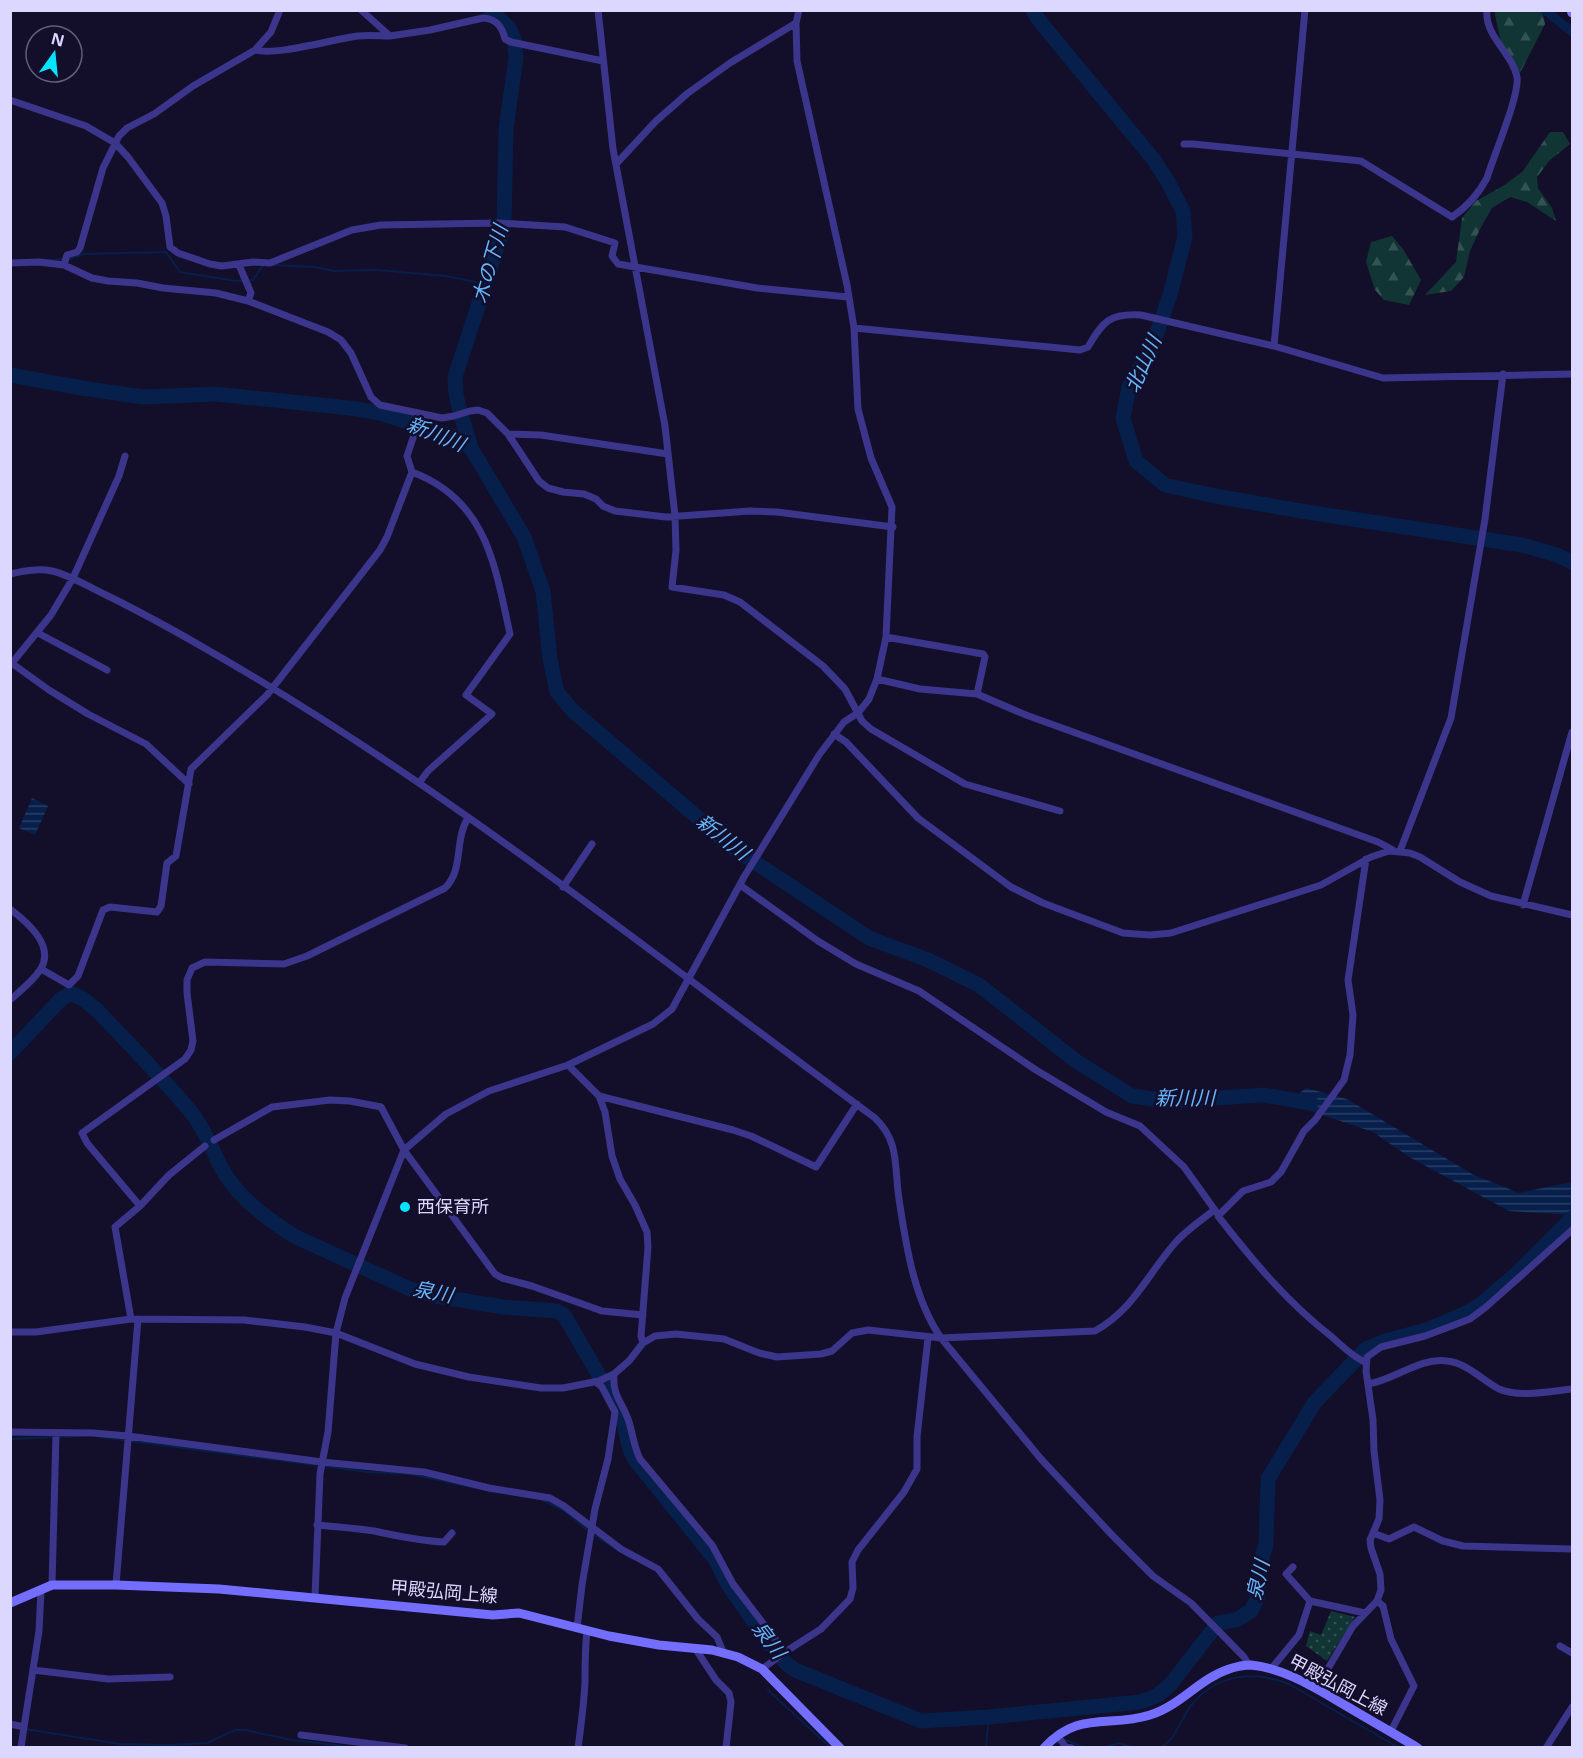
<svg xmlns="http://www.w3.org/2000/svg" width="1583" height="1758" font-family="'Noto Sans','Noto Sans JP',sans-serif">
<style>
.green{fill:url(#green-dots)}
.forest{fill:url(#forest-firs)}
.water{fill:url(#water-rules)}
.lines{fill:none;stroke-linecap:round;stroke-linejoin:round}
.stream{stroke:#071f4b;stroke-width:2}
.canal{stroke:#071f4b;stroke-width:9}
.river{stroke:#071f4b;stroke-width:15}
.street{stroke:#3b368c;stroke-width:7}
.secondary{stroke:#746eff;stroke-width:9}
.poi-dot{fill:#03e3ff;stroke:#130e2a;stroke-width:2}
.labels{text-anchor:middle;stroke-width:5;stroke-linejoin:round;paint-order:stroke}
.poi-label{font-size:18px;fill:#dcd7ff;stroke:#130e2a;text-anchor:start}
.street-label{font-size:18px;fill:#dcd7ff;stroke:#130e2a}
.water-label{font-size:20px;font-style:italic;fill:#65b6ff;stroke:#130e2a}
</style>
<defs>
<pattern id="green-dots" width="8" height="8" patternUnits="userSpaceOnUse" patternTransform="scale(1.5)"><rect width="8" height="8" fill="#113534"/><path d="M2 2h.1M6 6h.1" fill="none" stroke="#335252" stroke-width="1.8" stroke-linecap="round"/></pattern>
<pattern id="forest-firs" width="22" height="20" patternUnits="userSpaceOnUse" patternTransform="scale(1.5)"><rect width="22" height="20" fill="#113534"/><path d="M5 1l3.5 6h-7zM16 11l3.5 6h-7z" fill="#335252"/></pattern>
<pattern id="water-rules" width="6" height="5" patternUnits="userSpaceOnUse" patternTransform="scale(1.5)"><rect width="6" height="5" fill="#071f4b"/><path d="M0 2.5h6" fill="none" stroke="#2b3f66"/></pattern>
</defs>
<rect width="100%" height="100%" fill="#130e2a"/>
<path class="green" d="M 1331,1611 L 1355,1617 L 1327,1661 L 1306,1646 L 1310,1631 L 1321,1635 Z"/>
<path class="forest" d="M 1494,10 L 1542,11 L 1545,24 L 1520,73 L 1501,43 Z
M 1550,132 L 1563,132 L 1570,144 L 1549,161 L 1537,177 L 1538,188 L 1552,208 L 1556,221 L 1527,202 L 1510,197 L 1492,208 L 1480,229 L 1470,251 L 1464,277 L 1451,291 L 1425,295 L 1456,262 L 1462,218 L 1476,201 L 1503,186 L 1523,171 Z
M 1392,236 L 1403,249 L 1421,280 L 1409,305 L 1384,300 L 1375,290 L 1366,262 L 1371,242 Z"/>
<path class="water" d="M 32,798 L 48,806 L 35,835 L 19,828 Z
M 1306,1088 L 1347,1099 L 1472,1174 L 1519,1193 L 1572,1182 L 1572,1215 L 1509,1211 L 1411,1158 L 1373,1132 L 1287,1103 Z"/>
<g class="lines">
<path class="stream" d="M 43,260 L 70,259 L 83,254 L 166,252 L 180,272 L 236,281 L 253,280 L 263,265
M 272,265 L 316,267 L 333,271 L 377,270 L 446,276 L 485,284
M 100,1437 L 368,1472 L 411,1474 L 475,1488
M 10,1439 L 80,1436
M 542,1500 L 563,1510 L 589,1531
M 594,1535 L 632,1559
M 768,1690 L 831,1748
M 25,1729 L 120,1744 L 169,1745 L 207,1743 L 235,1730 L 245,1730 L 292,1740 L 360,1748
M 1054,1743 L 1066,1740 L 1085,1748
M 986,1748 L 989,1717
M 1103,1748 L 1119,1743 L 1134,1748
M 1160,1748 C 1177,1739 1181,1717 1193,1703 C 1219,1673 1255,1671 1289,1684 L 1399,1748"/>
<path class="canal" d="M 1545,10 L 1572,32"/>
<path class="river" d="M 1033,10 L 1038,19 L 1154,160 L 1168,182 L 1183,211 L 1185,237 L 1170,295 L 1152,347 L 1129,387 L 1123,418 L 1136,461 L 1165,485 L 1210,495 L 1307,512 L 1522,545 L 1557,555 L 1572,562
M 10,375 L 82,388 L 143,397 L 215,394 L 350,408 L 380,413 L 455,437 L 471,448 L 524,537 L 543,591 L 550,659 L 557,692 L 572,710 L 732,847 L 869,938 L 928,960 L 979,985 L 1076,1061 L 1132,1096 L 1168,1101 L 1264,1095 L 1311,1103
M 471,448 C 465,423 454,402 455,377 L 504,226 L 506,129 L 516,58 L 514,39 L 509,28 L 491,10
M 10,1053 L 61,999 L 71,993 L 83,999 L 97,1010 C 129,1044 162,1077 191,1112 C 205,1129 212,1150 222,1169 C 238,1198 268,1220 296,1237 L 410,1289 L 436,1296 L 503,1307 L 557,1311 L 564,1315 L 622,1415 L 630,1450 L 636,1461 L 715,1559 L 729,1586 L 768,1642 L 786,1663 L 795,1670 L 921,1721 L 989,1717 L 1140,1702 L 1157,1696 L 1170,1685 L 1218,1623 L 1236,1620 L 1251,1611 L 1258,1597 L 1260,1564 L 1266,1545 L 1268,1479 L 1315,1402 L 1366,1349 L 1385,1341 L 1426,1330 L 1460,1316 L 1480,1305 L 1515,1275 L 1572,1218"/>
<path class="street" d="M 361,10 L 390,36 L 430,30 L 483,18 C 497,19 502,27 505,39 L 511,42 L 603,61
M 598,10 L 613,149 L 665,426 L 675,516 L 676,550 L 672,587 L 724,595 L 740,602 L 823,666 L 845,689 L 862,721 L 871,729 L 965,784 L 1060,811
M 255,50 C 276,56 333,39 358,36 C 368,35 380,36 390,36
M 10,100 L 86,126 L 115,143 L 128,157 L 162,203 L 166,216 L 170,247 L 178,253 L 210,264 L 222,266 L 253,262 L 270,263 L 352,230 L 381,225 L 498,223 L 565,227 L 615,243 L 612,256 L 618,264 L 757,288 L 848,297
M 1184,144 L 1193,144 L 1361,161 L 1452,217 C 1467,207 1478,195 1487,178 C 1493,157 1520,95 1517,77 C 1513,54 1484,36 1487,10
M 616,164 L 656,121 L 688,93 L 730,63 L 796,23
M 10,263 L 39,262 L 64,265 L 92,278 L 108,281 L 137,283 L 163,288 L 216,293 L 248,301 L 328,332 L 341,340 L 351,353 L 371,397 L 380,405 L 442,418 L 454,416 L 470,411 L 478,410 L 487,413 L 508,434 L 539,481 L 548,488 L 563,492 L 584,494 L 596,499 L 603,506 L 615,511 L 666,517 L 750,511 L 777,512 L 893,527
M 64,265 L 67,255 L 77,252 L 80,248 L 103,168 L 119,136 L 127,128 L 154,114 L 193,86 L 255,50 L 271,32 L 280,10
M 239,265 L 251,293 L 248,301
M 854,328 L 1080,350 L 1088,347 C 1103,321 1110,313 1141,315 L 1274,346 L 1383,378 L 1572,374
M 1274,346 L 1305,10
M 508,434 L 541,435 L 668,454
M 412,472 C 487,500 495,566 510,634 L 466,695 L 492,714 L 428,771 L 419,783
M 10,574 C 24,571 38,568 52,571 C 70,575 87,586 104,594 C 141,612 177,632 213,653 C 447,787 658,959 875,1118 C 900,1142 894,1166 899,1199 C 906,1246 914,1299 941,1338 L 1041,1459 L 1112,1535 L 1153,1576 L 1191,1603 L 1244,1657 L 1249,1665
M 38,633 L 107,670
M 886,637 L 983,654 L 985,657 L 977,694
M 10,662 L 49,690 L 88,714 L 146,744 L 189,784
M 12,663 L 51,615 L 73,578 L 119,476 L 125,456
M 877,679 L 920,689 L 977,694 L 1026,715 L 1378,842 L 1393,850
M 834,734 L 846,742 L 918,818 L 1011,887 L 1043,903 L 1123,933 L 1150,935 L 1171,933 L 1321,885 L 1371,857 L 1389,851 L 1410,853 L 1420,857 L 1460,882 L 1491,896 L 1572,915
M 1400,851 L 1451,718 L 1485,519 L 1503,374
M 740,885 L 818,941 L 856,964 L 919,991 L 1036,1070 L 1106,1112 L 1140,1126 L 1184,1167 L 1217,1213
M 563,887 L 592,844
M 1523,905 L 1572,732
M 10,909 C 27,922 56,946 40,970 C 33,981 20,991 10,1000
M 41,969 L 69,985 L 78,976 L 103,910 L 110,907 L 157,912 L 161,906 L 167,863 L 176,856 L 191,769 L 267,695 L 380,550 L 387,537 L 412,472 L 407,456 L 421,414
M 568,1065 L 599,1096 L 605,1112 L 612,1156 L 620,1179 L 635,1205 L 647,1232 L 648,1247 L 641,1336 L 643,1343
M 599,1096 L 733,1130 L 751,1136 L 816,1167 L 857,1104
M 214,1140 L 272,1107 L 330,1100 L 350,1101 L 381,1107 L 404,1150 L 495,1274 L 502,1278 L 532,1286 L 602,1311 L 643,1315
M 140,1206 L 87,1143 L 82,1133 L 185,1059 L 191,1050 L 193,1041 L 187,993 L 187,980 L 192,968 L 205,962 L 284,964 L 307,956 L 445,888 C 464,870 454,840 468,818
M 131,1319 L 115,1227 L 140,1206 L 169,1175 L 205,1146
M 10,1332 L 36,1332 L 131,1319 L 244,1320 L 305,1327 L 336,1333 L 415,1364 L 469,1377 L 541,1388 L 563,1388 L 599,1381 L 614,1374 L 629,1361 L 643,1343 L 655,1336 L 676,1334 L 724,1339 L 759,1353 L 777,1357 L 821,1354 L 832,1351 L 852,1333 L 868,1330 L 941,1338 L 1095,1331 C 1134,1309 1147,1275 1175,1243 C 1186,1230 1202,1220 1214,1210
M 1365,1362 C 1353,1357 1342,1346 1332,1337 C 1287,1302 1253,1261 1218,1216 L 1243,1191 L 1271,1182 L 1281,1172 L 1304,1131 L 1315,1120 L 1344,1080 L 1350,1055 L 1353,1015 L 1348,980 L 1366,859
M 614,1374 C 612,1397 623,1402 629,1422 C 633,1435 634,1447 640,1459 L 712,1545 L 733,1584 L 785,1652
M 1368,1384 C 1395,1380 1419,1357 1447,1361 C 1467,1363 1482,1380 1499,1389 C 1518,1398 1552,1391 1572,1389
M 10,1432 L 93,1433 L 128,1436 L 322,1462 L 424,1472 L 489,1488 L 550,1498 L 564,1506 L 621,1549 L 658,1569 L 698,1619 L 717,1637 L 724,1654
M 317,1525 C 336,1527 355,1528 374,1531 C 397,1536 420,1541 444,1542 L 452,1533
M 1373,1533 L 1389,1539 L 1414,1527 L 1443,1541 L 1463,1546 L 1572,1549
M 1293,1567 L 1286,1574 L 1310,1601 L 1365,1613
M 52,1585 L 56,1434
M 116,1585 L 138,1319
M 315,1597 L 320,1474 L 328,1432 L 336,1333 L 345,1298 L 404,1150 L 446,1114 L 489,1091 L 568,1065 L 653,1024 L 672,1009 L 744,877 L 819,755 L 844,722 L 858,713 L 869,699 L 877,679 L 886,637 L 892,507 L 871,458 L 858,409 L 854,328 L 847,285 L 797,61 L 796,23 L 799,10
M 1377,1601 L 1383,1606 L 1391,1639 L 1414,1686 L 1391,1731
M 577,1628 L 582,1585 L 595,1509 L 608,1459 L 615,1412 L 602,1387 L 596,1382
M 1560,1646 L 1572,1653
M 695,1648 L 716,1680 L 729,1693 L 731,1702 L 726,1748
M 762,1669 L 785,1652 L 821,1629 L 850,1599 L 853,1588 L 852,1562 L 858,1550 L 904,1492 L 917,1469 L 917,1437 L 928,1338
M 1271,1669 L 1299,1635 L 1310,1601
M 33,1670 L 108,1679 L 170,1677
M 1316,1689 L 1353,1626 L 1377,1601 L 1381,1590 L 1380,1574 L 1371,1548 L 1370,1540 L 1379,1519 L 1380,1500 L 1374,1451 L 1373,1420 L 1366,1371 L 1367,1357 L 1381,1347 L 1425,1336 L 1470,1319 L 1486,1307 L 1572,1230
M 10,1724 L 24,1727 L 39,1631 L 41,1590
M 301,1735 L 405,1748
M 1057,1735 L 1065,1746 L 1072,1748
M 21,1748 L 24,1727
M 578,1748 C 581,1726 584,1704 585,1682 C 585,1665 585,1649 587,1631
M 1546,1748 L 1572,1707"/>
<path class="secondary" d="M 1571,10 L 1572,13
M 10,1603 L 52,1585 L 116,1585 L 219,1589 L 493,1615 L 519,1613 L 609,1636 L 659,1645 L 712,1650 L 738,1657 L 762,1669 L 840,1748
M 1044,1748 C 1078,1710 1109,1728 1150,1715 C 1180,1706 1199,1679 1229,1669 C 1235,1667 1245,1665 1251,1665 C 1284,1668 1315,1688 1343,1704 C 1368,1719 1393,1733 1418,1748"/>
</g>
<circle class="poi-dot" cx="405" cy="1207" r="6"/>
<g class="labels">
<g class="poi-label">
<text x="417" y="1213">西保育所</text>
</g>
<g class="street-label">
<text transform="translate(444 1592) rotate(5)" y="6">甲殿弘岡上線</text>
<text transform="translate(1338 1685) rotate(28)" y="6">甲殿弘岡上線</text>
</g>
<g class="water-label">
<text transform="translate(490 264) rotate(-74)" y="7">木の下川</text>
<text transform="translate(1143 364) rotate(-66)" y="7">北山川</text>
<text transform="translate(436 434) rotate(22)" y="7">新川川</text>
<text transform="translate(723 837) rotate(38)" y="7">新川川</text>
<text x="1185" y="1105">新川川</text>
<text transform="translate(433 1292) rotate(11)" y="7">泉川</text>
<text transform="translate(1258 1580) rotate(-77)" y="7">泉川</text>
<text transform="translate(769 1640) rotate(53)" y="7">泉川</text>
</g>
</g>
<rect width="1583" height="1758" fill="none" stroke="#dcd7ff" stroke-width="24"/>
<g transform="translate(54 54) rotate(15)"><circle r="28" fill="#130e2a" stroke="#635e7f" stroke-width="1.5"/>
<path d="M0-4.5L10 22L0 15L-10 22Z" fill="#03e3ff"/>
<text y="-9" font-size="16" font-weight="bold" text-anchor="middle" fill="#dcd7ff">N</text>
</g>
</svg>
